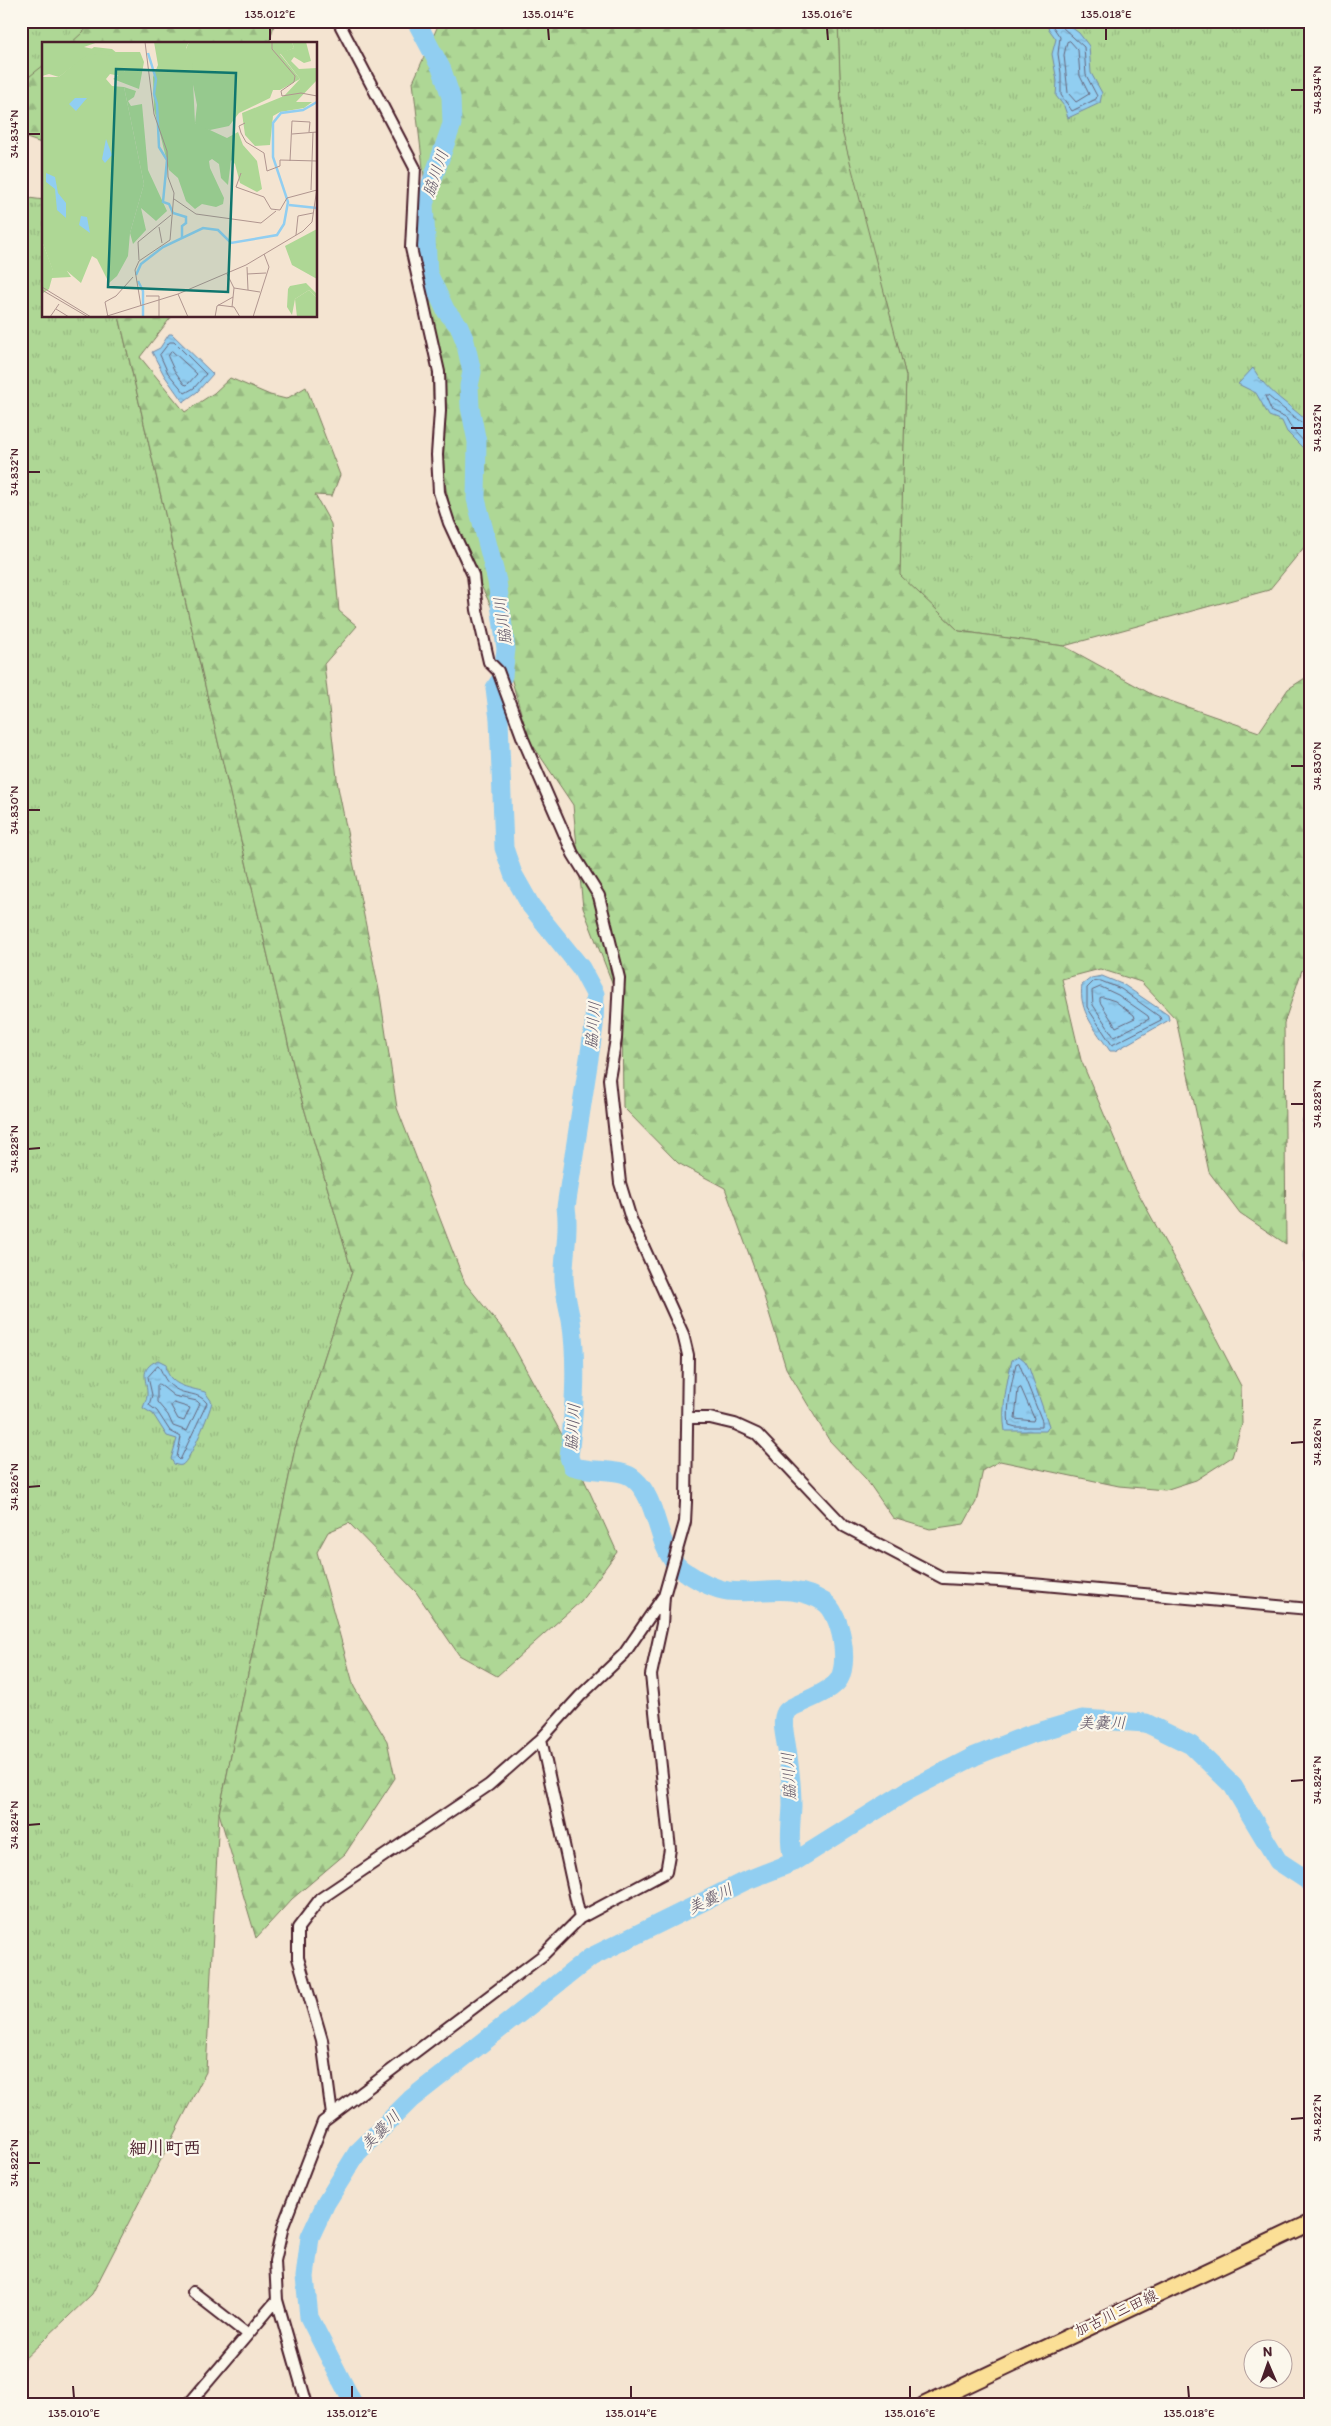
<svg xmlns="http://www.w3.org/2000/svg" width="1331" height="2426" font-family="Itim,'Klee One',sans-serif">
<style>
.grass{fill:url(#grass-tufts);stroke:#7c7b60}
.forest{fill:url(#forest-firs);stroke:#7c7b60}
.water{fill:url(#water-ripples);stroke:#7588a2}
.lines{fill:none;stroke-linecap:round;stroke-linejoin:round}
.shore{stroke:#66657a;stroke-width:1}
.river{stroke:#91cef1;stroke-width:19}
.street-casing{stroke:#4a1f2b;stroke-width:14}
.primary-casing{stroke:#4a1f2b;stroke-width:19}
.street{stroke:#fbf7ec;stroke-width:10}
.primary{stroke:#fbdf96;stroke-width:15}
.ticks{fill:none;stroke:#4a1f2b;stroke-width:2}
.labels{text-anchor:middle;stroke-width:4.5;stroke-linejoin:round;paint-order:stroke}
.street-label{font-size:15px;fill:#4a1f2b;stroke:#fbf7ec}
.water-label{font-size:16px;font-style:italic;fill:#5f5466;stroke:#fbf7ec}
.quarter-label{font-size:18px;font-weight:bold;fill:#4a1f2b;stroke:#fbf7ec}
.inset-river{fill:none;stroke:#91cef1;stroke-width:2.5}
.inset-road{fill:none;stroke:#b0958f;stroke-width:1}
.view{fill:#0f766e;fill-opacity:0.15;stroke:#0f766e;stroke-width:2.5}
.inset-edge{fill:none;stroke:#4a1f2b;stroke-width:2.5}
.neatline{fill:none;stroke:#4a1f2b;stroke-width:2}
.ticks-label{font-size:12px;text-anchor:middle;fill:#4a1f2b}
</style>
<defs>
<pattern id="grass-tufts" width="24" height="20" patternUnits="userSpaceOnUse" patternTransform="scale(1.25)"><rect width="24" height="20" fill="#aed795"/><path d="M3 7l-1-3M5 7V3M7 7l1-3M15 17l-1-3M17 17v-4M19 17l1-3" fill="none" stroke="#97b881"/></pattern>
<pattern id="forest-firs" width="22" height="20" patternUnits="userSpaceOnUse" patternTransform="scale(1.25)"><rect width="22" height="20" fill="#aed795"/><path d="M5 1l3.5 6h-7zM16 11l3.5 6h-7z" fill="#97b881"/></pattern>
<pattern id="water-ripples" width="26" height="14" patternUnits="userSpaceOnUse" patternTransform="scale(1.25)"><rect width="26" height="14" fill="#91cef1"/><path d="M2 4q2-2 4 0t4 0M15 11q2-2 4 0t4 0" fill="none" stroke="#7fb0cf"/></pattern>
</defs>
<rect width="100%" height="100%" fill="#f4e4d1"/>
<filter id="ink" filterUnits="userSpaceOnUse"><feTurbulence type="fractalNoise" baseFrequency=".02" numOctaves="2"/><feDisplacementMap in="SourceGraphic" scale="10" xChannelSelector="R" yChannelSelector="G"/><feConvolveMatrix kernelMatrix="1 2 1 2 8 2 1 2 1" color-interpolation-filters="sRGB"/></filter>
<g filter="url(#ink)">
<path class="grass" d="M 21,21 L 96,21 L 96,22 L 77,44 L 44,44 L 44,78 L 21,74 Z
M 838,21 L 1310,21 L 1310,540 L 1269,590 L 1064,646 L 959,631 L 899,575 L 906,376 L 842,141 Z
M 21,197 L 44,200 L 44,316 L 119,316 L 300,1094 L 352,1272 L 295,1448 L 219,1813 L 206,2072 L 92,2294 L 21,2362 Z"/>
<path class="forest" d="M 95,21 L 275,21 L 269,44 L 70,44 Z
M 440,21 L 838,21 L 842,131 L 906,376 L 900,575 L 959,631 L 1064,646 L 1153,695 L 1259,732 L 1288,689 L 1310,675 L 1310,971 L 1302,970 L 1284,1023 L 1286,1244 L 1240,1213 L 1209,1172 L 1176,1019 L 1141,982 L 1100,969 L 1062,979 L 1081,1060 L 1135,1187 L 1190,1288 L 1241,1386 L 1242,1424 L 1232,1457 L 1196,1480 L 1165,1490 L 1119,1486 L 1000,1461 L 983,1470 L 976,1502 L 964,1524 L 930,1529 L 893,1518 L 866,1479 L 829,1440 L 786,1368 L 762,1290 L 725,1188 L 678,1163 L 623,1107 L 622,1008 L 583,908 L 573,805 L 528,738 L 491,606 L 455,532 L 434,430 L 427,202 L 413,82 Z
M 44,65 L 44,144 L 21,136 L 21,83 Z
M 119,316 L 172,316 L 140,357 L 185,412 L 214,393 L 230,378 L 270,395 L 286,399 L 306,387 L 340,475 L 332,496 L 315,495 L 331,524 L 339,611 L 357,626 L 324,664 L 338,787 L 380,995 L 397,1108 L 465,1283 L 506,1333 L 572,1453 L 617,1552 L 581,1601 L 497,1676 L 459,1655 L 416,1592 L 349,1523 L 328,1532 L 317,1552 L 354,1687 L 387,1741 L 395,1778 L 345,1854 L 292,1899 L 256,1938 L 219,1813 L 295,1448 L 352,1272 L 300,1094 Z"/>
<path class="water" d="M 1043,21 L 1063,21 L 1079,33 L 1089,46 L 1091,73 L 1102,93 L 1100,103 L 1068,118 L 1064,106 L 1056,96 L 1057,81 L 1052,54 L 1056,39 Z
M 169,334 L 172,334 L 213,374 L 197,392 L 183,402 L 164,375 L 152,352 L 160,348 Z
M 1253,368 C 1267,393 1291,405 1310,424 L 1310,455 L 1287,432 L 1282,421 L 1269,416 L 1256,393 L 1238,384 Z
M 1102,976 L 1124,985 L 1168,1015 L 1169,1020 L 1115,1051 L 1110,1051 C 1096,1030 1078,1011 1082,985 L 1091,978 Z
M 1310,1099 L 1310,1147 C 1296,1129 1303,1119 1310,1099 Z
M 1310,1222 L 1310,1273 C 1299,1266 1307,1234 1310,1222 Z
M 1019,1356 L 1025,1361 L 1029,1368 L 1047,1420 L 1049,1426 L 1046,1431 L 1005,1431 C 1001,1408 1007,1382 1012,1360 Z
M 158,1360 L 166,1364 C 167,1386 188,1387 205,1392 L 212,1402 C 210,1412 190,1461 182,1465 C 179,1466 177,1465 174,1464 L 171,1459 L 177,1439 L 167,1436 L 153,1414 L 143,1408 C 144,1404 147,1399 147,1396 C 148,1380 137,1370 158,1360 Z"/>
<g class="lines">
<path class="shore" d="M 1049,21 L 1060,37 L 1058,54 L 1061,73 L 1061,95 L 1072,111 L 1096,99 L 1097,96 L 1086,75 L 1084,47 L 1062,27 L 1060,21
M 1070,41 L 1078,50 L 1080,76 L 1089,94 L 1076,102 L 1068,93 L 1064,55 L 1067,42 Z
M 170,342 L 174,342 L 206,374 L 194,388 L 185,393 L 168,373 L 160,355 Z
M 172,351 L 197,374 L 187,385 L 184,384 L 174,370 L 168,357 Z
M 1310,427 C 1305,427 1274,401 1268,396 L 1265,396 L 1272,412 L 1286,418 L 1292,429 L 1310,448
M 1101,981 L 1121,989 L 1160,1017 L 1161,1020 L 1112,1045 L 1087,1007 L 1087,988 L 1093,982 Z
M 1101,987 L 1118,995 L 1148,1016 L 1149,1019 L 1114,1037 L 1093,1005 L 1092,991 Z
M 1103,997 L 1115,1001 L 1134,1015 L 1135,1018 L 1116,1027 L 1100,1002 L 1100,998 Z
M 1019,1363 L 1042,1421 L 1042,1427 L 1016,1427 L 1009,1425 C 1006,1407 1012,1382 1016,1364 Z
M 158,1366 C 163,1370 162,1380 174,1388 C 185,1396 198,1391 207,1403 L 180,1460 L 177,1457 L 181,1437 L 170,1431 L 157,1411 L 149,1405 L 152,1395 L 148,1377 Z
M 159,1384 L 174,1396 L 197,1401 L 200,1404 L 187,1431 L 173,1426 L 168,1415 L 157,1402 L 157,1386 Z
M 1021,1388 L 1034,1418 L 1033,1421 L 1015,1419 L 1018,1390 Z
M 174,1403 L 190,1408 L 184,1421 L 178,1419 L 171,1406 Z"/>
<path class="river" d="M 416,21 L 442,70 L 451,97 L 452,124 L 424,204 L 428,273 L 446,311 L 459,326 L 465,341 L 472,372 L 469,386 L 470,407 L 477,442 L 476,499 L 497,581 L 506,649 L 503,676 L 495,688 L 499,719 L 504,848 L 513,874 L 531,906 L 581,968 L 595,994 L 594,1026 L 566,1207 C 570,1232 563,1255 564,1279 C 565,1294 568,1306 571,1320 C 578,1365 574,1412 569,1457 L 572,1466 C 590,1473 621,1467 634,1479 C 662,1503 654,1555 687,1573 C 699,1581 714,1589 728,1591 C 762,1595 793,1582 824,1602 C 841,1612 851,1666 837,1682 C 825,1696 790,1705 786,1712 C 780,1722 786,1739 787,1750 C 790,1769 792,1787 792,1806 C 791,1826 788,1843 794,1862
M 354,2405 L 309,2317 L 305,2277 L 310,2237 L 326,2203 L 357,2153 L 411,2099 L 591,1957 L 745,1881 L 794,1862 L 907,1791 L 975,1756 L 1028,1735 L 1082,1719 L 1146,1723 L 1191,1745 L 1233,1786 L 1278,1861 L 1310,1882"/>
<g class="street-casing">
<path id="street" d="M 687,1418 L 710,1418 L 735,1424 L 757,1434 L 844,1526 L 943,1578 L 999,1581 L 1310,1609
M 541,1739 L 580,1918
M 332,2115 L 322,2040 L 298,1958 L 298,1928 L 320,1899 L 489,1785 L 541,1739 L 580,1696 L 624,1654 L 663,1597
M 193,2292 L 247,2334
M 188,2405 L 277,2300
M 307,2405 L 277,2300 L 275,2261 L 283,2226 L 323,2122 L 542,1956 L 580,1918 L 666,1872 L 670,1849 L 651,1675 L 662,1624 L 664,1596 L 685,1522 L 686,1502 L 688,1355 L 683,1334 L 631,1219 L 620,1183 L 609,1079 L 616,1039 L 619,978 L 599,896 L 573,854 L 523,739 L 498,671 L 489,662 L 477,610 L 473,575 L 449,523 L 439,492 L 437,455 L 440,411 L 439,372 L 411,248 L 415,168 L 338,21"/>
</g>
<g class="primary-casing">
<path id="primary" d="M 924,2405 L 1310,2223"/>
</g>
<use href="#street" class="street"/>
<use href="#primary" class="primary"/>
</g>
</g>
<path class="ticks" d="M 270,28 L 270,40M 548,28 L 549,40M 827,28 L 828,40M 1106,28 L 1106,40M 1291,90 L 1304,90M 28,134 L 40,134M 1291,428 L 1304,428M 28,472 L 40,472M 1291,766 L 1304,766M 28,810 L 40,810M 1291,1104 L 1304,1104M 28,1149 L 40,1148M 1291,1443 L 1304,1442M 28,1487 L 40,1486M 1291,1781 L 1304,1780M 28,1825 L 40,1824M 1291,2119 L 1304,2118M 28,2163 L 40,2163M 73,2386 L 74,2398M 352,2386 L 352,2398M 631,2386 L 631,2398M 910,2386 L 910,2398M 1188,2386 L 1189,2398"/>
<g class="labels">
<g class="street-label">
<text transform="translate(1116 2313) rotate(-25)" y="5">加古川三田線</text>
</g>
<g class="water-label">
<text transform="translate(435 173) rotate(-71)" y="6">脇川川</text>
<text transform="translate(502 621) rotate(-97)" y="6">脇川川</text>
<text transform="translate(592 1025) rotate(-85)" y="6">脇川川</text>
<text transform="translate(572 1427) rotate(-86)" y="6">脇川川</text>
<text x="1102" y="1728">美嚢川</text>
<text transform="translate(788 1776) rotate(-93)" y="6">脇川川</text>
<text transform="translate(710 1898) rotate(-26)" y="6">美嚢川</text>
<text transform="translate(380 2130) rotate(-45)" y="6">美嚢川</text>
</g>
<g class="quarter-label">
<text x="165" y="2154">細川町西</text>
</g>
</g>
<g transform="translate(42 42)">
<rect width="275" height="275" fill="#f4e4d1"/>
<path d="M 147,0 L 250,0 L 252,6 L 238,12 L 258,37 L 238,48 L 231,48 L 228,56 L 197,71 L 187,84 L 168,88 L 159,86 L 153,81 L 155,63 L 144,7 ZM 52,5 L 70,7 L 82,17 L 83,29 L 78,34 L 68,32 L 64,37 L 70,44 L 82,45 L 102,142 L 88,191 L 86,214 L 75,234 L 67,241 L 55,217 L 50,214 L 39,241 L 25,229 L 11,229 L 0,199 L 0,35 L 17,35 ZM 267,248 L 275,256 L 275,275 L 255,275 L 253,257 Z" fill="#aed795"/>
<path d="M 0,0 L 56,0 L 42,5 L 66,10 L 98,10 L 102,20 L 97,47 L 71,37 L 83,29 L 74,14 L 46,12 L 17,35 L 7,32 L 0,34 ZM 112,0 L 147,0 L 144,6 L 150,20 L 153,81 L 185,96 L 196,90 L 201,103 L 215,119 L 220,147 L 215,150 L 198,141 L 193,122 L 189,118 L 186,143 L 179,136 L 177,122 L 170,117 L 167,119 L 168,126 L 182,156 L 181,162 L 174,165 L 160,162 L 153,167 L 144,159 L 136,136 L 127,128 L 112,67 L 111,35 L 116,23 ZM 250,0 L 264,0 L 269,19 L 262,21 L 252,15 L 249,19 L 257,27 L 275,26 L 275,38 L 254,60 L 270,60 L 262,66 L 238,70 L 231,74 L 228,103 L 213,104 L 203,93 L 200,71 L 242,54 L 258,37 L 238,11 L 252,6 ZM 82,45 L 94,49 L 92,55 L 86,59 L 89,64 L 100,62 L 106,128 L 125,169 L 114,179 L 99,166 L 104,188 L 91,202 L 88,191 L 102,142 ZM 275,187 L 275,237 L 250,223 L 243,204 ZM 0,199 L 11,228 L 25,229 L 29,235 L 10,236 L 7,247 L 0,252 ZM 264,241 L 274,251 L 275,256 L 267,248 L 253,257 L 250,273 L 245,265 L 246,247 L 248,244 Z" fill="#aed795"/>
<path d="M 33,56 L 45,56 L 34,69 L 27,62 ZM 64,97 L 70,113 L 63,121 L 60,117 ZM 4,131 L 13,135 L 16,151 L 24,161 L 24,176 L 15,168 L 13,147 L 4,140 ZM 39,174 L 45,175 L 48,191 L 37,183 Z" fill="#91cef1"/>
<path class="inset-river" d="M 106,11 L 114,37 L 112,52 L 115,62 L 117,105 L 125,118 L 121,160 L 127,162 L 131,171 L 144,175 L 144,181 L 140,184 L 140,197M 247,163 L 275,166M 94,233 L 99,222 L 121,205 L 161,186 L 176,188 L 189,201 L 235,193 L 242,182 L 246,160 L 231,115 L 231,81 L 239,71 L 261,68 L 275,60M 96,239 L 101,249 L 101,275"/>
<path class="inset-road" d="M 230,0 L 230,7 L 253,34 L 252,40 L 239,49 L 240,54 L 259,51 L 275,54M 203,81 L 197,84 L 199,91 L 204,100 L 222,111 L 225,129 L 238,124 L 238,118 L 275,119M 250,92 L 275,90M 248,119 L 250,79 L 268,80 L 267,90M 199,131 L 194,145 L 222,155 L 229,167 L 238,168 L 245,156 L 275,148M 269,148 L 271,90M 132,157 L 154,172 L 219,181 L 234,169M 117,185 L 120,201M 254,193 L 256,174 L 271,171M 97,218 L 96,200 L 129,173M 205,225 L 206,248M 185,232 L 192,246 L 190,265M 205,232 L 224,231M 0,245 L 49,275M 192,246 L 218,250M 0,248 L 46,275M 136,252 L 146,275M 104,254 L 117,254 L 117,275M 176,263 L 192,265 L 198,275M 99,264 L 93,228 L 97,219 L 128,198 L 132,151 L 126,135 L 125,109 L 112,72 L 103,0M 14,267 L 27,275M 8,275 L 17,262M 62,275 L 136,252 L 204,223 L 261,189 L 270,180 L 275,146M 66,275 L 63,260 L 74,254 L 91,235M 173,275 L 175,264 L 191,255M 211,275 L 227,225 L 222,212"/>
<path class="view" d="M 74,27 L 194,31 L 186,250 L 66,245 Z"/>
<rect width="275" height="275" class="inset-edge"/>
</g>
<rect width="1331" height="2426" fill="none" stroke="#fbf7ec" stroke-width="55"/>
<g transform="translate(1268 2364) rotate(358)"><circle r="24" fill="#fbf7ec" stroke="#b4a19f"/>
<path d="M0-4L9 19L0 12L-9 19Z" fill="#4a1f2b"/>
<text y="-8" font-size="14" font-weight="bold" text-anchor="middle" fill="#4a1f2b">N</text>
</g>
<rect x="28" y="28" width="1276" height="2370" class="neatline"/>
<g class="ticks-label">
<text x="270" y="18">135.012°E</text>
<text x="548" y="18">135.014°E</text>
<text x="827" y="18">135.016°E</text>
<text x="1106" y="18">135.018°E</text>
<text transform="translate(1317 90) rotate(-90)" y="4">34.834°N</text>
<text transform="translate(14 134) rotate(-90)" y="4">34.834°N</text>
<text transform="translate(1317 428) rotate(-90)" y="4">34.832°N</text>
<text transform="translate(14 472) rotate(-90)" y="4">34.832°N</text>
<text transform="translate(1317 766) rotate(-90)" y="4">34.830°N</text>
<text transform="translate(14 810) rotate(-90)" y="4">34.830°N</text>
<text transform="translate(1317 1104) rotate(-90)" y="4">34.828°N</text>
<text transform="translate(14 1149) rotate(-90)" y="4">34.828°N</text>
<text transform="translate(1317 1442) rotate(-90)" y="4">34.826°N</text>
<text transform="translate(14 1487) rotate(-90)" y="4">34.826°N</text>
<text transform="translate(1317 1780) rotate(-90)" y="4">34.824°N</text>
<text transform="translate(14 1825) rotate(-90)" y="4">34.824°N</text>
<text transform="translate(1317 2118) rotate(-90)" y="4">34.822°N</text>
<text transform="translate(14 2163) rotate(-90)" y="4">34.822°N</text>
<text x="74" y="2417">135.010°E</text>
<text x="352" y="2417">135.012°E</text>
<text x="631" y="2417">135.014°E</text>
<text x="910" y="2417">135.016°E</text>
<text x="1189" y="2417">135.018°E</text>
</g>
</svg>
